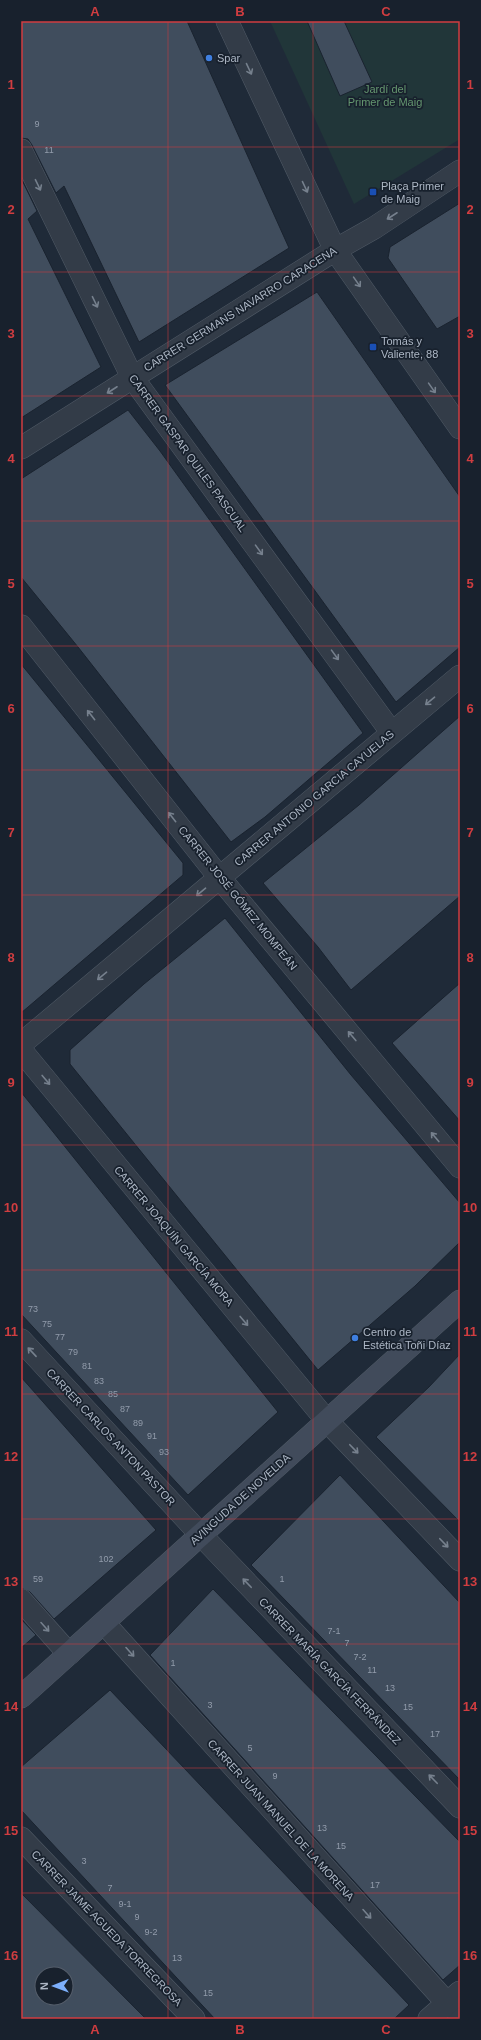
<svg xmlns="http://www.w3.org/2000/svg" width="481" height="2040" font-family="Helvetica,sans-serif">
<style>
.green{fill:#213639}
.building{fill:#404d5d;stroke:#1a232f;fill-rule:evenodd}
.lines{fill:none;stroke-linecap:round;stroke-linejoin:round}
.pedestrian-casing{stroke:#505a66;stroke-width:19}
.minor-casing{stroke:#505a66;stroke-width:23}
.secondary-casing{stroke:#505a66;stroke-width:23}
.pedestrian{stroke:#333c48;stroke-width:18}
.minor{stroke:#333c48;stroke-width:22}
.secondary{stroke:#414b5b;stroke-width:22}
.oneway{stroke:#76808d}
.grid{fill:none;stroke:#d03d40;stroke-width:1;stroke-opacity:0.55}
.shop-dot{fill:#3f7fe0;stroke:#18212d;stroke-width:1.5}
.transit-dot{fill:#1a4fb4;stroke:#18212d;stroke-width:1.5}
.labels{text-anchor:middle;stroke-width:3.5;stroke-linejoin:round;paint-order:stroke}
.number-label{font-size:9px;fill:#929cab}
.poi-label{font-size:11px;fill:#adb7c5;stroke:#18212d;text-anchor:start}
.park-label{font-size:11px;fill:#64966f;stroke:#18212d}
.street-label{font-size:11px;fill:#adb7c5;stroke:#18212d}
.neatline{fill:none;stroke:#d03d40;stroke-width:1.5}
.grid-label{font-size:13px;text-anchor:middle;font-weight:bold;fill:#d03d40}
</style>
<rect width="100%" height="100%" fill="#1f2a38"/>
<path class="green" d="M 270,21 L 460,21 L 460,139 L 354,204 Z"/>
<path class="building" d="M 21,21 L 187,21 L 289,248 L 139,342 L 64,186 L 56,193 L 32,145 L 28,139 L 21,138 Z
M 307,21 L 344,21 L 372,82 L 340,96 Z
M 21,178 L 37,211 L 28,219 L 101,367 L 21,418 Z
M 460,203 L 460,316 L 437,329 L 388,258 L 390,247 Z
M 317,292 L 460,497 L 460,647 L 396,702 L 165,385 Z
M 128,410 L 160,451 L 363,733 L 265,817 L 231,842 L 78,647 L 21,577 L 21,479 Z
M 21,664 L 183,863 L 183,875 L 21,1013 Z
M 460,716 L 460,896 L 351,990 L 318,947 L 263,883 L 359,805 Z
M 225,918 L 351,1075 L 460,1203 L 460,1242 L 415,1286 L 318,1370 L 70,1064 L 70,1050 L 144,984 Z
M 460,983 L 460,1121 L 392,1043 Z
M 21,1092 L 278,1412 L 188,1495 L 21,1314 Z
M 460,1354 L 460,1522 L 376,1437 L 429,1387 Z
M 21,1377 L 156,1530 L 54,1619 L 30,1592 L 21,1588 Z
M 340,1475 L 460,1603 L 460,1780 L 251,1565 Z
M 213,1589 L 460,1842 L 460,1965 L 443,1980 L 150,1655 Z
M 21,1619 L 36,1635 L 21,1648 Z
M 110,1690 L 409,2005 L 394,2019 L 215,2019 L 21,1810 L 21,1767 Z
M 21,1893 L 146,2019 L 21,2019 ZM 42,1974 L 66,1974 L 66,1998 L 42,1998 Z"/>
<g class="lines">
<g class="pedestrian-casing">
<path id="pedestrian" d="M 447,2003 L 460,2017"/>
</g>
<g class="minor-casing">
<path id="minor" d="M 227,21 L 335,250 L 460,428
M 21,150 L 132,377 L 392,733
M 21,448 L 335,250 L 374,228 L 460,171
M 21,626 L 219,877 L 460,1167
M 21,1044 L 460,676
M 21,1050 L 327,1421 L 460,1560
M 21,1340 L 201,1535 L 460,1807
M 21,1600 L 69,1654
M 104,1623 L 447,2003
M 21,1838 L 194,2019
M 429,2019 L 460,1992"/>
</g>
<g class="secondary-casing">
<path id="secondary" d="M 21,1697 L 460,1301"/>
</g>
<use href="#pedestrian" class="pedestrian"/>
<use href="#minor" class="minor"/>
<use href="#secondary" class="secondary"/>
</g>
<defs><path id="oneway-shaft" d="M-6 0H5M1.5-3L5.5 0L1.5 3" fill="none" stroke-width="1.6" stroke-linecap="round" stroke-linejoin="round"/></defs>
<g class="oneway">
<use href="#oneway-shaft" transform="translate(249 69) rotate(65)"/>
<use href="#oneway-shaft" transform="translate(38 185) rotate(64)"/>
<use href="#oneway-shaft" transform="translate(305 187) rotate(65)"/>
<use href="#oneway-shaft" transform="translate(392 216) rotate(147)"/>
<use href="#oneway-shaft" transform="translate(357 282) rotate(55)"/>
<use href="#oneway-shaft" transform="translate(95 302) rotate(64)"/>
<use href="#oneway-shaft" transform="translate(432 388) rotate(55)"/>
<use href="#oneway-shaft" transform="translate(112 390) rotate(147)"/>
<use href="#oneway-shaft" transform="translate(259 550) rotate(54)"/>
<use href="#oneway-shaft" transform="translate(335 655) rotate(54)"/>
<use href="#oneway-shaft" transform="translate(430 701) rotate(140)"/>
<use href="#oneway-shaft" transform="translate(91 715) rotate(-128)"/>
<use href="#oneway-shaft" transform="translate(172 817) rotate(-128)"/>
<use href="#oneway-shaft" transform="translate(201 892) rotate(140)"/>
<use href="#oneway-shaft" transform="translate(102 976) rotate(140)"/>
<use href="#oneway-shaft" transform="translate(352 1036) rotate(-130)"/>
<use href="#oneway-shaft" transform="translate(46 1080) rotate(50)"/>
<use href="#oneway-shaft" transform="translate(435 1137) rotate(-130)"/>
<use href="#oneway-shaft" transform="translate(244 1321) rotate(50)"/>
<use href="#oneway-shaft" transform="translate(32 1352) rotate(-133)"/>
<use href="#oneway-shaft" transform="translate(354 1449) rotate(46)"/>
<use href="#oneway-shaft" transform="translate(444 1543) rotate(46)"/>
<use href="#oneway-shaft" transform="translate(247 1583) rotate(-134)"/>
<use href="#oneway-shaft" transform="translate(45 1627) rotate(48)"/>
<use href="#oneway-shaft" transform="translate(130 1652) rotate(48)"/>
<use href="#oneway-shaft" transform="translate(433 1779) rotate(-134)"/>
<use href="#oneway-shaft" transform="translate(367 1914) rotate(48)"/>
</g>
<path class="grid" d="M 168,21 L 168,2019M 313,21 L 313,2019M 21,147 L 460,147M 21,272 L 460,272M 21,396 L 460,396M 21,521 L 460,521M 21,646 L 460,646M 21,770 L 460,770M 21,895 L 460,895M 21,1020 L 460,1020M 21,1145 L 460,1145M 21,1270 L 460,1270M 21,1394 L 460,1394M 21,1519 L 460,1519M 21,1644 L 460,1644M 21,1768 L 460,1768M 21,1893 L 460,1893"/>
<g class="shop-dot">
<circle cx="209" cy="58" r="4"/>
<circle cx="355" cy="1338" r="4"/>
</g>
<g class="transit-dot">
<rect x="369" y="188" width="8" height="8" rx="2"/>
<rect x="369" y="343" width="8" height="8" rx="2"/>
</g>
<g class="labels">
<g class="number-label">
<text x="37" y="127">9</text>
<text x="49" y="153">11</text>
<text x="33" y="1312">73</text>
<text x="47" y="1327">75</text>
<text x="60" y="1340">77</text>
<text x="73" y="1355">79</text>
<text x="87" y="1369">81</text>
<text x="99" y="1384">83</text>
<text x="113" y="1397">85</text>
<text x="125" y="1412">87</text>
<text x="138" y="1426">89</text>
<text x="152" y="1439">91</text>
<text x="164" y="1455">93</text>
<text x="106" y="1562">102</text>
<text x="38" y="1582">59</text>
<text x="282" y="1582">1</text>
<text x="334" y="1634">7-1</text>
<text x="347" y="1646">7</text>
<text x="360" y="1660">7-2</text>
<text x="173" y="1666">1</text>
<text x="372" y="1673">11</text>
<text x="390" y="1691">13</text>
<text x="210" y="1708">3</text>
<text x="408" y="1710">15</text>
<text x="435" y="1737">17</text>
<text x="250" y="1751">5</text>
<text x="275" y="1779">9</text>
<text x="322" y="1831">13</text>
<text x="341" y="1849">15</text>
<text x="84" y="1864">3</text>
<text x="375" y="1888">17</text>
<text x="110" y="1891">7</text>
<text x="125" y="1907">9-1</text>
<text x="137" y="1920">9</text>
<text x="151" y="1935">9-2</text>
<text x="177" y="1961">13</text>
<text x="208" y="1996">15</text>
</g>
<g class="poi-label">
<text x="217" y="62">Spar</text>
<text x="381" y="190">Plaça Primer<tspan x="381" dy="13">de Maig</tspan></text>
<text x="381" y="345">Tomás y<tspan x="381" dy="13">Valiente, 88</tspan></text>
<text x="363" y="1336">Centro de<tspan x="363" dy="13">Estética Toñi Díaz</tspan></text>
</g>
<g class="park-label">
<text x="385" y="93">Jardí del<tspan x="385" dy="13">Primer de Maig</tspan></text>
</g>
<g class="street-label">
<text transform="translate(240 309) rotate(-32)" y="4">CARRER GERMANS NAVARRO CARACENA</text>
<text transform="translate(188 453) rotate(54)" y="4">CARRER GASPAR QUILES PASCUAL</text>
<text transform="translate(314 798) rotate(-40)" y="4">CARRER ANTONIO GARCIA CAYUELAS</text>
<text transform="translate(238 898) rotate(51)" y="4">CARRER JOSÉ GÓMEZ MOMPEÁN</text>
<text transform="translate(174 1236) rotate(50)" y="4">CARRER JOAQUÍN GARCÍA MORA</text>
<text transform="translate(111 1437) rotate(47)" y="4">CARRER CARLOS ANTON PASTOR</text>
<text transform="translate(240 1499) rotate(-42)" y="4">AVINGUDA DE NOVELDA</text>
<text transform="translate(330 1671) rotate(46)" y="4">CARRER MARÍA GARCÍA FERRÁNDEZ</text>
<text transform="translate(281 1820) rotate(48)" y="4">CARRER JUAN MANUEL DE LA MORENA</text>
<text transform="translate(107 1928) rotate(46)" y="4">CARRER JAIME AGUEDA TORREGROSA</text>
</g>
</g>
<rect width="481" height="2040" fill="none" stroke="#18212d" stroke-width="44"/>
<g transform="translate(54 1986) rotate(269)"><circle r="19" fill="#18212d" stroke="#545d6a"/>
<path d="M0-3L7 15L0 10L-7 15Z" fill="#7caffb"/>
<text y="-6" font-size="11" font-weight="bold" text-anchor="middle" fill="#adb7c5">N</text>
</g>
<rect x="22" y="22" width="437" height="1996" class="neatline"/>
<g class="grid-label">
<text x="95" y="16">A</text>
<text x="240" y="16">B</text>
<text x="386" y="16">C</text>
<text x="11" y="89">1</text>
<text x="470" y="89">1</text>
<text x="11" y="214">2</text>
<text x="470" y="214">2</text>
<text x="11" y="338">3</text>
<text x="470" y="338">3</text>
<text x="11" y="463">4</text>
<text x="470" y="463">4</text>
<text x="11" y="588">5</text>
<text x="470" y="588">5</text>
<text x="11" y="713">6</text>
<text x="470" y="713">6</text>
<text x="11" y="837">7</text>
<text x="470" y="837">7</text>
<text x="11" y="962">8</text>
<text x="470" y="962">8</text>
<text x="11" y="1087">9</text>
<text x="470" y="1087">9</text>
<text x="11" y="1212">10</text>
<text x="470" y="1212">10</text>
<text x="11" y="1336">11</text>
<text x="470" y="1336">11</text>
<text x="11" y="1461">12</text>
<text x="470" y="1461">12</text>
<text x="11" y="1586">13</text>
<text x="470" y="1586">13</text>
<text x="11" y="1711">14</text>
<text x="470" y="1711">14</text>
<text x="11" y="1835">15</text>
<text x="470" y="1835">15</text>
<text x="11" y="1960">16</text>
<text x="470" y="1960">16</text>
<text x="95" y="2034">A</text>
<text x="240" y="2034">B</text>
<text x="386" y="2034">C</text>
</g>
</svg>
